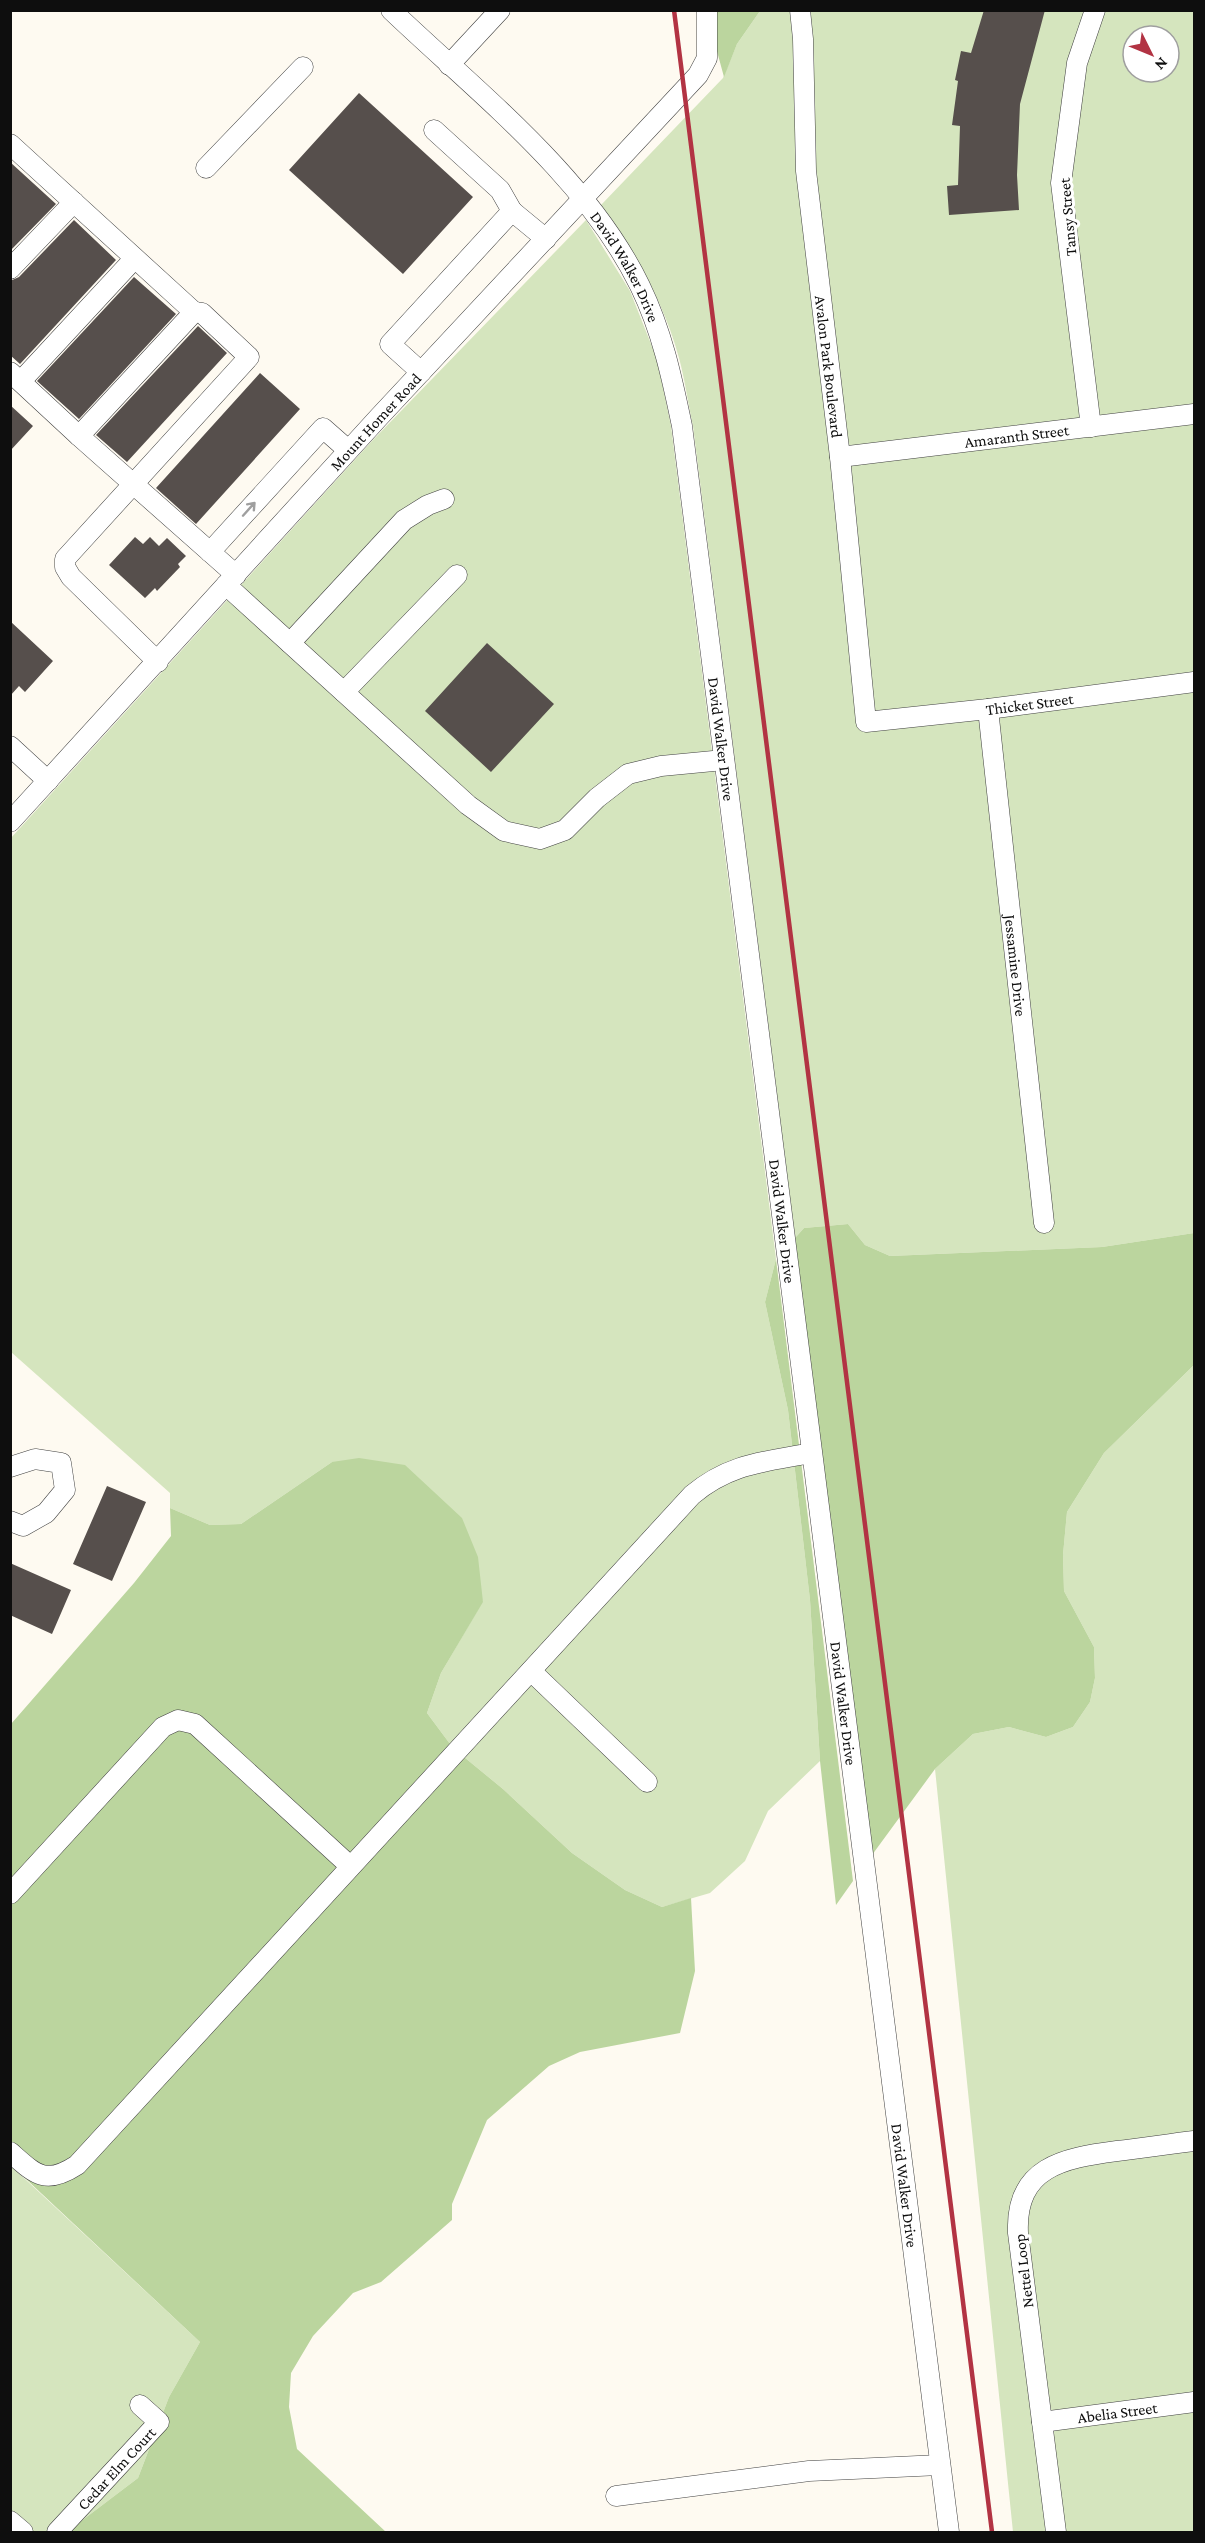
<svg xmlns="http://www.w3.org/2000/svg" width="1205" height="2543" font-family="'Crimson Pro',serif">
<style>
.green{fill:#d5e5be;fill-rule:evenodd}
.forest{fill:#bbd59e}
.building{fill:#564f4c}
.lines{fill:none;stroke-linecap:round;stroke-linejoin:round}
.minor-casing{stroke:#414141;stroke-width:21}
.minor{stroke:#fff;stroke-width:20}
.rail{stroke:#b23343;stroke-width:4.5}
.oneway{stroke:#9f9f9f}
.labels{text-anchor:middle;stroke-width:6;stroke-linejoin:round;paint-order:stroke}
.street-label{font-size:16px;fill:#0e0e0e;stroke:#fff}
</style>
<rect width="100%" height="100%" fill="#fefaf1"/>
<path class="green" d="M 760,11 L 1194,11 L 1194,1233 L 1102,1247 L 890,1256 L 865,1245 L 848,1224 L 804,1228 L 795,1238 L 693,426 C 688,403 685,380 679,358 C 664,302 634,251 601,205 L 723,78 L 737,44 ZM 1133,36 L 1169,36 L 1169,72 L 1133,72 Z
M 586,220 L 630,291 L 657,359 L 671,426 L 776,1259 L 765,1302 L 788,1410 L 810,1600 L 820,1761 L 768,1811 L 745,1861 L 710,1893 L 662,1907 L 625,1890 L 572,1853 L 503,1789 L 453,1748 L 427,1713 L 441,1673 L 483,1601 L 332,1462 L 241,1524 L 210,1525 L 170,1508 L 170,1493 L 11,1352 L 10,839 L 371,442 Z
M 1194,1365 L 1194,2532 L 1013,2532 L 935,1769 L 973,1734 L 1009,1727 L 1046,1737 L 1073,1727 L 1090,1702 L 1095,1678 L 1094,1647 L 1064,1591 L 1063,1555 L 1067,1512 L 1104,1453 Z
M 10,2165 L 200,2342 L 169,2397 L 138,2478 L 76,2525 L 71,2532 L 11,2532 Z"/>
<path class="forest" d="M 706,11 L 760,11 L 737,44 L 724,77 Z
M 848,1224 L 865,1245 L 890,1256 L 1102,1247 L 1194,1233 L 1194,1365 L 1104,1453 L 1067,1512 L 1063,1555 L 1064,1591 L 1094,1647 L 1095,1678 L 1090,1702 L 1073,1727 L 1046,1737 L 1009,1727 L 973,1734 L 935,1769 L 872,1855 L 795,1238 L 804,1228 Z
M 776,1259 L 853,1881 L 836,1905 L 820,1761 L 810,1600 L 788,1410 L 765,1302 Z
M 359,1458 L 405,1465 L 462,1518 L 478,1557 L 483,1602 L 441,1673 L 427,1713 L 453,1748 L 503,1789 L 572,1853 L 625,1890 L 662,1907 L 691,1898 L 695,1971 L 680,2033 L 580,2052 L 549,2066 L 487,2120 L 452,2204 L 452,2220 L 381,2282 L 353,2293 L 313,2336 L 291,2373 L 289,2407 L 297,2449 L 386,2532 L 71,2532 L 76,2525 L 138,2478 L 169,2397 L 200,2342 L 11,2165 L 11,1724 L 134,1583 L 171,1536 L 170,1508 L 210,1525 L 241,1524 L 332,1462 Z"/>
<path class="building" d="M 984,10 L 1045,10 L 1020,104 L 1017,175 L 1019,210 L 949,215 L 947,186 L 958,185 L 960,126 L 952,125 L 958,81 L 955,80 L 961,51 L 971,53 Z
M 359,93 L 473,197 L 403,274 L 289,170 Z
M 10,162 L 56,204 L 10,251 Z
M 74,220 L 116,260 L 20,364 L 10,355 L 10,281 L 19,277 Z
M 134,277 L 176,314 L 79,419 L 37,381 Z
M 198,326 L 227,353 L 127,462 L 96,435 Z
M 260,373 L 300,409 L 196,524 L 156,488 Z
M 10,405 L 33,426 L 10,451 Z
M 135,537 L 143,544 L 150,537 L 159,546 L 167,538 L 186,556 L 178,564 L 180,567 L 157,591 L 155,588 L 145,598 L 109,565 Z
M 10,621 L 53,661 L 25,692 L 19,686 L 10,696 Z
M 487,643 L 554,704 L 491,772 L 425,711 Z
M 107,1486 L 146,1502 L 112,1581 L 73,1564 Z
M 10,1563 L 71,1590 L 52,1634 L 10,1615 Z"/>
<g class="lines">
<g class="minor-casing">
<g id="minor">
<path id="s1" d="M 391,10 C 478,93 587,177 640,286 C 662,331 672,378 682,426 L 949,2532"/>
<path id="s2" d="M 800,10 L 803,39 L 806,171 L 840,457 L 866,722 L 988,709 L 1194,682"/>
<path d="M 449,65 L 500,10"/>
<path d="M 434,130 L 500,190 L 512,211"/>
<path d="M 10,144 L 194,312 L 79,436 L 10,372"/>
<path d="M 206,168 L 303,67"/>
<path d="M 10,269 L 74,202"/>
<path d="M 421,372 L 390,344 L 512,211 L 546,239"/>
<path d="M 21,381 L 134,259"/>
<path d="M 1091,427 L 1061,183 L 1077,63 L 1095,10"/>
<path d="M 79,436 L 236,575"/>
<path id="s3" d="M 840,457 L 1194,414"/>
<path d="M 210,552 L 323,428 L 348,450"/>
<path d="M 226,585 L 468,805 L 504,831 L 540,839 L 565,830 L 597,798 L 628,774 L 661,766 L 724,760"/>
<path d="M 290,643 L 404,520 L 428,505 L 444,499"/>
<path d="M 158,662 L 71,577 L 65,567 L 65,559 L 249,357 L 202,313 L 194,312"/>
<path d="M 344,692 L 457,575"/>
<path id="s4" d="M 988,709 L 1044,1223"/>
<path d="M 10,746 L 48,781"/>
<path id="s5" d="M 10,822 L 379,417 L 698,75 L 707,58 L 707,10"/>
<path d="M 10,1467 L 35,1459 L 61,1463 L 65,1490 L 46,1513 L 23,1526 L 10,1521"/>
<path d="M 531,1671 L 647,1782"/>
<path d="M 10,1894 L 163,1727 L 178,1720 L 195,1724 L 350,1866"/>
<path d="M 10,2152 C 35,2174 45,2186 77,2165 L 692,1495 C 730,1463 765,1462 811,1453"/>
<path id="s6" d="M 1042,2422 L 1194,2402"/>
<path d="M 616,2496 L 809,2471 L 940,2465"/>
<path d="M 10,2521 L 23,2532"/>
<path id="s7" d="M 57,2532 L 159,2422 L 140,2405"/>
<path d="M 1056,2532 L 1018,2233 C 1015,2167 1063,2158 1117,2151 C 1143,2148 1169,2144 1194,2141"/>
</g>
</g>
<use href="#minor" class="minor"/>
<path class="rail" d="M 674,10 L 992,2532"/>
</g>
<defs><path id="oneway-shaft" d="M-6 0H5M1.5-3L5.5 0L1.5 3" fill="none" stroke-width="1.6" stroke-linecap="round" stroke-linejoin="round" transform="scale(1.5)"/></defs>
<use class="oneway" href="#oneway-shaft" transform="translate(249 509) rotate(-48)"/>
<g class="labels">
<g class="street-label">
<text transform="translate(1067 217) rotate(-95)" y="6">Tansy Street</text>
<text dy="6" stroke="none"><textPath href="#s1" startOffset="350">David Walker Drive</textPath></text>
<text dy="6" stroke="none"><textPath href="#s2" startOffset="358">Avalon Park Boulevard</textPath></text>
<text dy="6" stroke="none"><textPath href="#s5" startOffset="542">Mount Homer Road</textPath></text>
<text dy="6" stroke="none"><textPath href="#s3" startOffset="178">Amaranth Street</textPath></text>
<text dy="6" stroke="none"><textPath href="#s2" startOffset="880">Thicket Street</textPath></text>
<text dy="6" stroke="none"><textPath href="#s1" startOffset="836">David Walker Drive</textPath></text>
<text dy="6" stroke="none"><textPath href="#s4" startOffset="258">Jessamine Drive</textPath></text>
<text dy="6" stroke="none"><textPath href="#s1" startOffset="1322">David Walker Drive</textPath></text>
<text dy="6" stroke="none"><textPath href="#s1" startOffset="1808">David Walker Drive</textPath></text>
<text dy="6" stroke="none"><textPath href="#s1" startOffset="2294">David Walker Drive</textPath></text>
<text transform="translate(1023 2271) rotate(-97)" y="6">Nettel Loop</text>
<text dy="6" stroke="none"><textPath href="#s6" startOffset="76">Abelia Street</textPath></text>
<text dy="6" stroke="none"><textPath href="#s7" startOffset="87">Cedar Elm Court</textPath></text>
</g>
</g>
<rect width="1205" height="2543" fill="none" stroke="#0e0e0e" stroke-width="24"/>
<g transform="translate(1151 54) rotate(133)"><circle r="28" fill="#ffffff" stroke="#9f9f9f" stroke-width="1.5"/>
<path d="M0-4.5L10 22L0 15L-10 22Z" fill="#b23343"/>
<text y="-9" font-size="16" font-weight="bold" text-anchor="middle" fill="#0e0e0e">N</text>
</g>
</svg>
